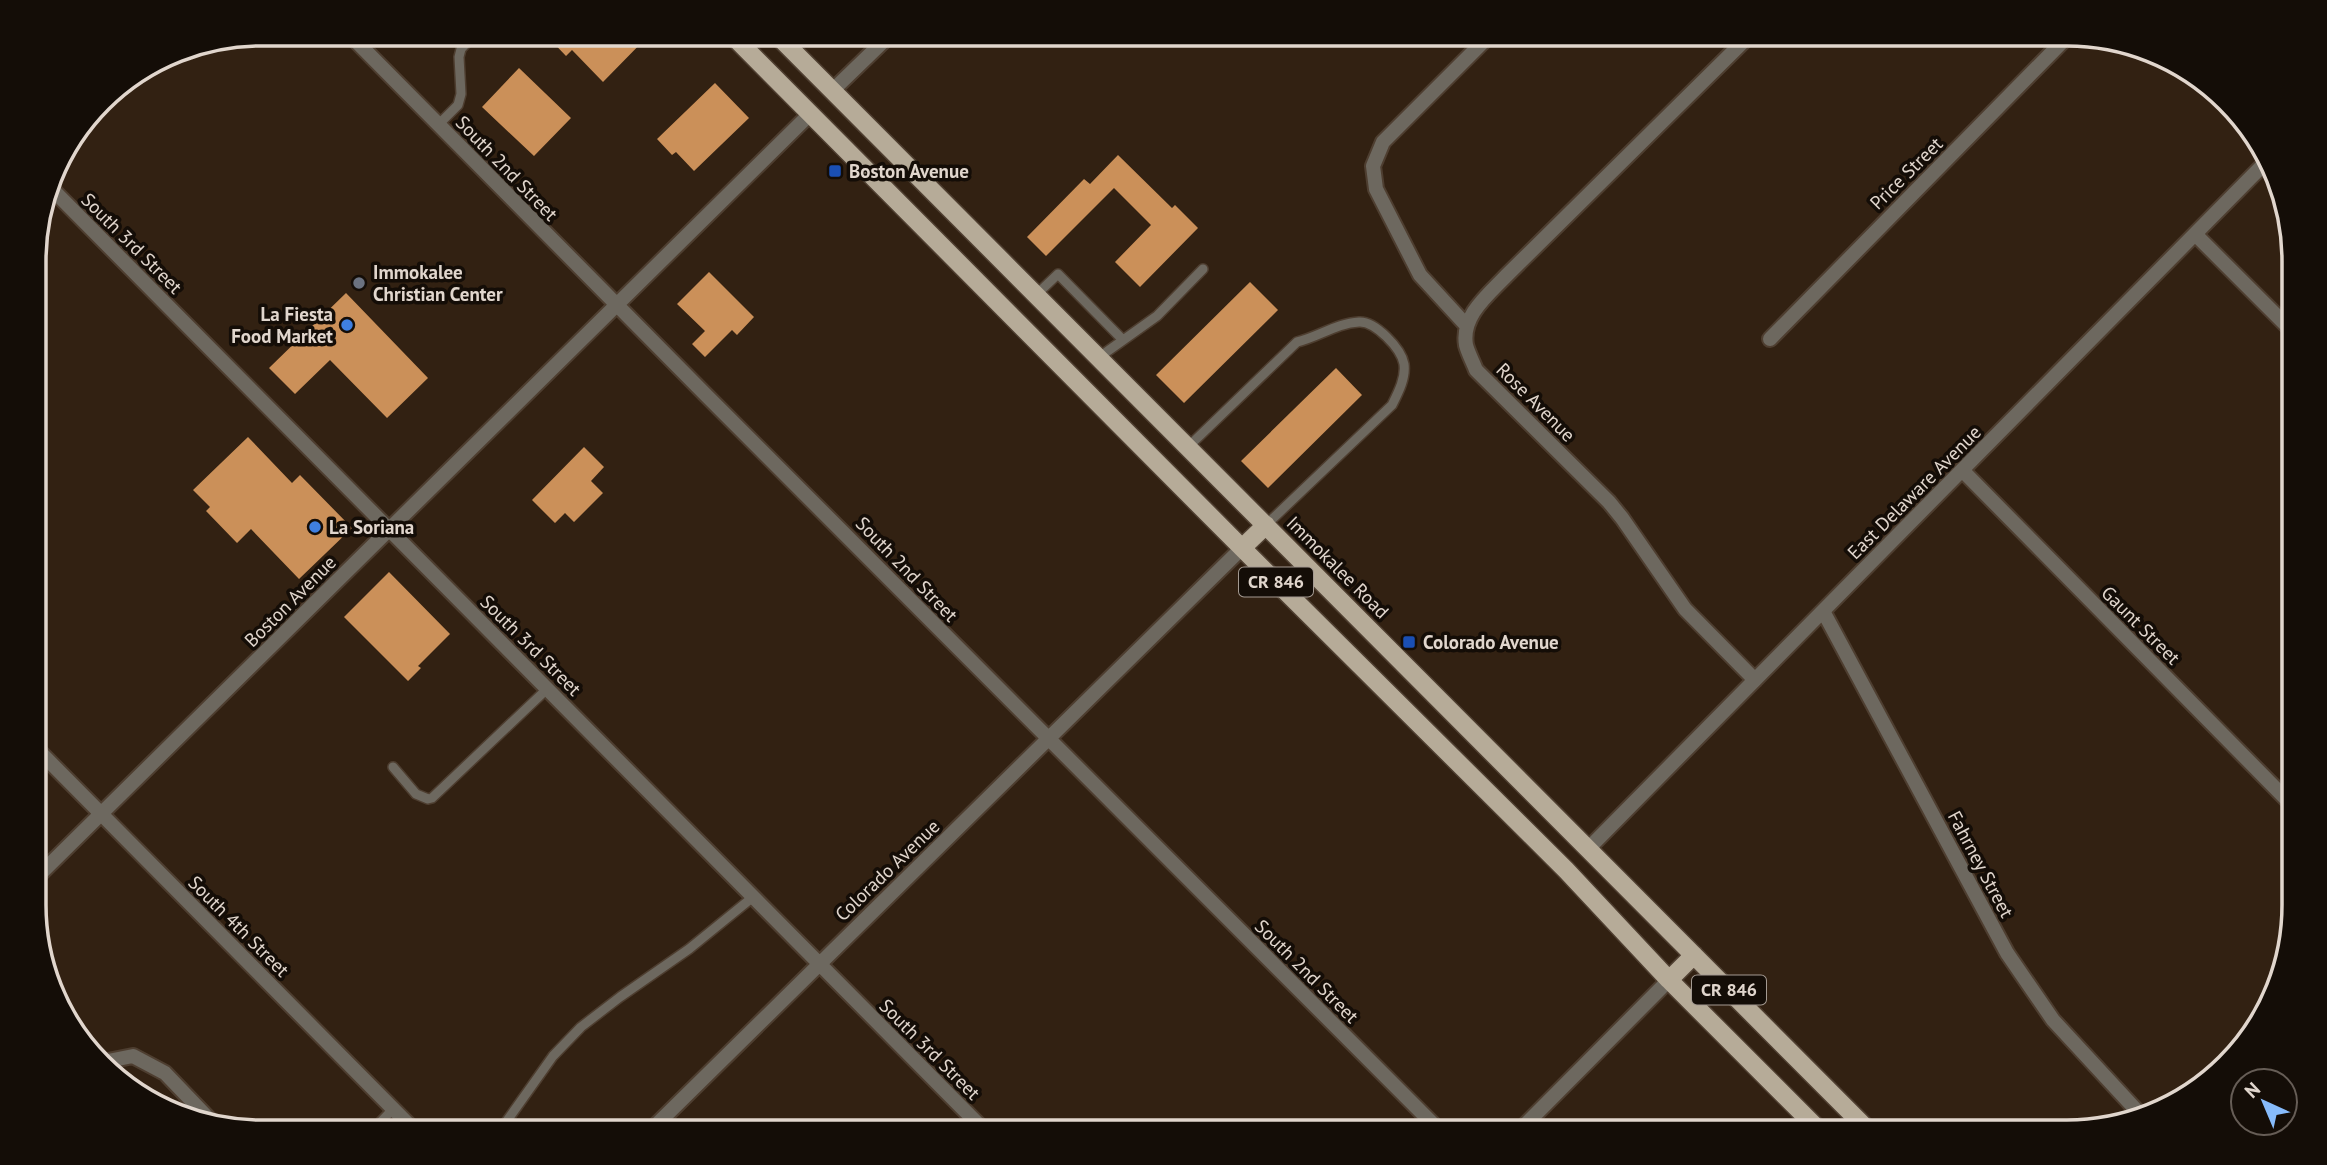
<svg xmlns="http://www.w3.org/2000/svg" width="2327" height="1165" font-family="'PT Sans',sans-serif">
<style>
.building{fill:#cb9059}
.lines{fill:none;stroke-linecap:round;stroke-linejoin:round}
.service-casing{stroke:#4e3e30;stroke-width:12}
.minor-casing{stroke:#4e3e30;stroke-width:18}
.primary-casing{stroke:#4e3e30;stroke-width:21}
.service{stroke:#6d685f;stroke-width:9}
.minor{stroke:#6d685f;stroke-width:14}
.primary{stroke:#b6ab98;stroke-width:18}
.transit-dot{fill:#1a4fb4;stroke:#140d07;stroke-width:2.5}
.worship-dot{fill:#6b7280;stroke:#140d07;stroke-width:2.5}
.shop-dot{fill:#3f7fe0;stroke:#140d07;stroke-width:2.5}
.labels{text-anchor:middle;stroke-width:7;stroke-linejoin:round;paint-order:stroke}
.shield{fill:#140d07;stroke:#a49a92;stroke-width:2}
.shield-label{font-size:18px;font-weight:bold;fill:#e1d6cd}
.street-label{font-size:19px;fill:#e1d6cd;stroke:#140d07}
.poi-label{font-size:19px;font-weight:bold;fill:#e1d6cd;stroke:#140d07;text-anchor:start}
.rim{fill:none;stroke:#e1d6cd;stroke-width:3.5}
</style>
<rect width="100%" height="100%" fill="#322112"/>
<path class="building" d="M 544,33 L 651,33 L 603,82 L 572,50 L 566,56 Z
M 519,68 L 571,118 L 534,156 L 482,107 Z
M 715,83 L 749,118 L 694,171 L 676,152 L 672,155 L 657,139 Z
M 1118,155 L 1172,208 L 1175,205 L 1198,228 L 1140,287 L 1115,262 L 1151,225 L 1114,188 L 1046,256 L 1027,237 L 1084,179 L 1090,184 Z
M 709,272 L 754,317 L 737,335 L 732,330 L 705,357 L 692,344 L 705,331 L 677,304 Z
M 1250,282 L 1278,310 L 1184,403 L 1156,375 Z
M 346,293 L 428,378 L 387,418 L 330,360 L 295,394 L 269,368 Z
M 1336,368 L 1362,395 L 1268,488 L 1241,461 Z
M 248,437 L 292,483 L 300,475 L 352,528 L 299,579 L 251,529 L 237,543 L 206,511 L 210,507 L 193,490 Z
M 584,447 L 604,467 L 591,481 L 603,493 L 574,522 L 565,513 L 555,523 L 532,500 Z
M 389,572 L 450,634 L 418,666 L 421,668 L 408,681 L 344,617 Z"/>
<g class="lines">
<g class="service-casing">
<path id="service" d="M 438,125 L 458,105 L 461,94 L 459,57 L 461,49 L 476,33
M 1036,295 L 1058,274 L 1122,339
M 1098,358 L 1157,316 L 1203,269
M 1188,447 L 1297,342 C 1318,337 1337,323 1359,322 C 1375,321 1401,348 1404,364 C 1406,378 1398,393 1392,405 L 1266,525
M 393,767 L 416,794 L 428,799 L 432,798 L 547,689
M 371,1132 L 393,1109
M 499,1132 L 553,1056 L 581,1027 L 620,997 L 689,949 L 753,897"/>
</g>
<g class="minor-casing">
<path id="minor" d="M 348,33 C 710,401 1076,766 1440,1131
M 1752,33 L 1506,276 C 1488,295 1461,316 1466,345 C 1468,353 1473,362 1476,370 L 1609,502 L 1622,518 L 1685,609 L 1755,680
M 832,91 L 892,33
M 50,187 L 986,1132
M 2195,234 L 2292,331
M 1466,325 L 1420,275 L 1376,189 L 1373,166 L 1383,142 L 1489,36 L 1499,33
M 1770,339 L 2070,34
M 1963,471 L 2293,806
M 1823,611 L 2007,953 L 2053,1020 L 2138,1112
M 35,747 L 416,1132
M 1588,849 L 2266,162
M 35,879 L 810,114
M 103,1062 L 133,1056 L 165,1073 L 210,1120
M 1519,1131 L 1669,980
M 649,1132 L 1242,548"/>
</g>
<g class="primary-casing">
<path id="primary" d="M 730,33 L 1242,548 L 1566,870 L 1669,980 L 1820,1131
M 775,33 L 1869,1131
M 1242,548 L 1266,525
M 1669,980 L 1694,955"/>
</g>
<use href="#service" class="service"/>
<use href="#minor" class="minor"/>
<use href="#primary" class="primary"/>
</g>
<g class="transit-dot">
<rect x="828" y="164" width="14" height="14" rx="3.5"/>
<rect x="1402" y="635" width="14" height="14" rx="3.5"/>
</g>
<circle class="worship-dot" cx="359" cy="283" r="7"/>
<g class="shop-dot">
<circle cx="347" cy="325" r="7"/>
<circle cx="315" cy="527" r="7"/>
</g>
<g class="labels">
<g class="shield">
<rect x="1239" y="567.5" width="74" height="29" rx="5"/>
<rect x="1692" y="975.5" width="74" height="29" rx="5"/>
</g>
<g class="shield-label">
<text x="1276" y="588">CR 846</text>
<text x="1729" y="996">CR 846</text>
</g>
<g class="street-label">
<text transform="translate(507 168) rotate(46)" y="7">South 2nd Street</text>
<text transform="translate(1906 173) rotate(-45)" y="7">Price Street</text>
<text transform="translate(132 243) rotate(45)" y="7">South 3rd Street</text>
<text transform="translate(1536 402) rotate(45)" y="7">Rose Avenue</text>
<text transform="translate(1914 492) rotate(-45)" y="7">East Delaware Avenue</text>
<text transform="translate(1338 567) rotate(45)" y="7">Immokalee Road</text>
<text transform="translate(907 569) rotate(46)" y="7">South 2nd Street</text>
<text transform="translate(290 601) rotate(-45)" y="7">Boston Avenue</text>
<text transform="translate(2141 625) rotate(45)" y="7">Gaunt Street</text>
<text transform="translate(531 645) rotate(45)" y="7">South 3rd Street</text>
<text transform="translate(1981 864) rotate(62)" y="7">Fahrney Street</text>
<text transform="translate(887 870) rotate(-44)" y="7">Colorado Avenue</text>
<text transform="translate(239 926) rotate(45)" y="7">South 4th Street</text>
<text transform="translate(1307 971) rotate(45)" y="7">South 2nd Street</text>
<text transform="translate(930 1049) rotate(45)" y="7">South 3rd Street</text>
</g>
<g class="poi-label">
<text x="849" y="178">Boston Avenue</text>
<text x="373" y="279">Immokalee<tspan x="373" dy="22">Christian Center</tspan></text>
<text x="333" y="321" text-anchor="end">La Fiesta<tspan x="333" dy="22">Food Market</tspan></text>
<text x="329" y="534">La Soriana</text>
<text x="1423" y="649">Colorado Avenue</text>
</g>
</g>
<path d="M0 0H2327V1165H0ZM261 46H2067A215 215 0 0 1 2282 261V905A215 215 0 0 1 2067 1120H261A215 215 0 0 1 46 905V261A215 215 0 0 1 261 46Z" fill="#140d07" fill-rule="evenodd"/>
<path class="rim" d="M261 46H2067A215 215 0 0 1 2282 261V905A215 215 0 0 1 2067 1120H261A215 215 0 0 1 46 905V261A215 215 0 0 1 261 46Z"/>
<g transform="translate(2264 1102) rotate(316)"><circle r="33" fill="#140d07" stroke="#665d56" stroke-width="2"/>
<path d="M0-5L12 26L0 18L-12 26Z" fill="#87bbfb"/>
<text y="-10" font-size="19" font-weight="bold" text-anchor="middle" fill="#e1d6cd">N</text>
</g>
</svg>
